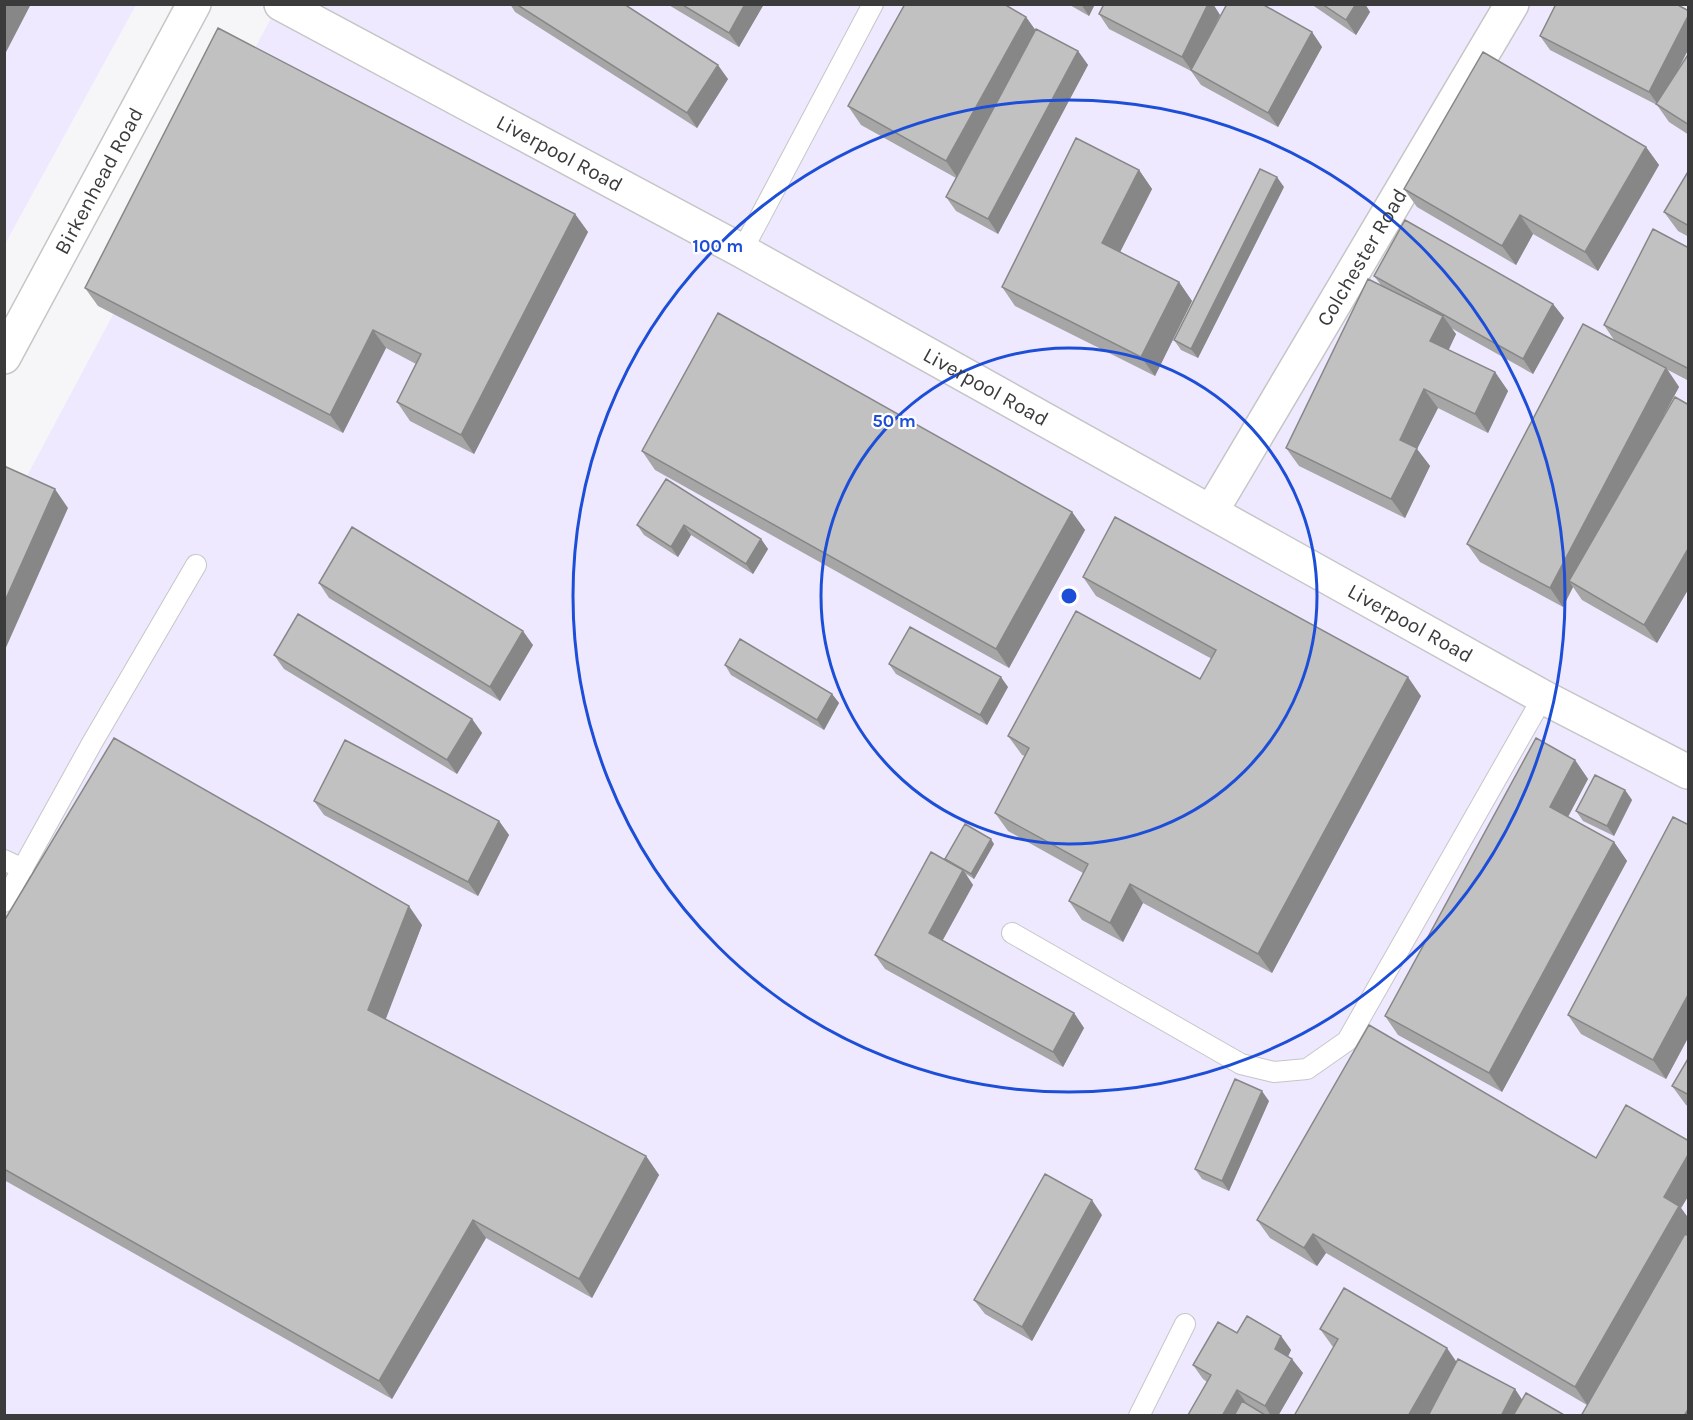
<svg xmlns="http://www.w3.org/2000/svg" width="1693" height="1420" font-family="Karla,sans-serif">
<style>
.industrial{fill:#efe9ff}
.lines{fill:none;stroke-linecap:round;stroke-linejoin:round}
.service-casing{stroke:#c6c6c7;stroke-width:22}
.minor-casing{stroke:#c6c6c7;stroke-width:36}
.tertiary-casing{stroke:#c6c6c7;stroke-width:36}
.service{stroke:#fff;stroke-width:20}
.minor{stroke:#fff;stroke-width:33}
.tertiary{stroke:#fff;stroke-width:33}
.wall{fill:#a7a6a6}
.shaded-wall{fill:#888787}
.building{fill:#c2c1c1;stroke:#888787;stroke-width:1.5}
.ring{fill:none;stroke:#1d4ed8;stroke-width:3}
.labels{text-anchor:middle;stroke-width:4.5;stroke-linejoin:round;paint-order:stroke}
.street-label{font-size:21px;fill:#3b3b3c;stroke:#fff}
.centre{fill:#1d4ed8;stroke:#fff;stroke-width:3}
.ring-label{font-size:18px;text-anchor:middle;font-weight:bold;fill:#1d4ed8;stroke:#fff;stroke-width:4.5;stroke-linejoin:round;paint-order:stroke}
</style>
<rect width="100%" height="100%" fill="#f6f6f8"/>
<path class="industrial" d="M 5,5 L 136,5 L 5,244 Z
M 278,5 L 1688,5 L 1688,1415 L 5,1415 L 4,519 Z"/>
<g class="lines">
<g class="service-casing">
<path id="service" d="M 742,251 L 873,4
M 4,860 L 23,869
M 4,902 L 92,743 L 196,565
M 1012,933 L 1241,1064 L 1274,1072 L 1307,1069 L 1347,1041 L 1543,697
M 1139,1416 L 1185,1324"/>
</g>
<g class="minor-casing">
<g id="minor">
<path id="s1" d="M 281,4 L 742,251 L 1543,697 L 1688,772"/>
<path id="s2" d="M 1211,512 L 1512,4"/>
</g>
</g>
<g class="tertiary-casing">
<g id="tertiary">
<path id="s3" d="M 4,357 L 194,4"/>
</g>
</g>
<use href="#service" class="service"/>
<use href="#minor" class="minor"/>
<use href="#tertiary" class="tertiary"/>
</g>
<path class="wall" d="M 510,4 L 624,4 L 728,79 L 697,128 L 515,12 Z
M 667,4 L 764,4 L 739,47 Z
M 1068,4 L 1095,4 L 1089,16 Z
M 1104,4 L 1213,4 L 1220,15 L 1209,38 L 1312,32 L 1322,47 L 1278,127 L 1201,85 L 1191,71 L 1109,29 L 1099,14 Z
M 1311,4 L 1365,4 L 1370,12 L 1356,35 Z
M 1689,11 L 1689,48 L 1678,70 L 1689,53 L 1689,135 L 1669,122 L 1657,105 L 1550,50 L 1540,36 Z
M 1026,17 L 1035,30 L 1078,51 L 1088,65 L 998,234 L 956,211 L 946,197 L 956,178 L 861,125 L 848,106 Z
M 1646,147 L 1659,165 L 1598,271 L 1533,234 L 1516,265 L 1417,207 L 1404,189 Z
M 1139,170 L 1152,189 L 1120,252 L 1179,282 L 1192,301 L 1155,376 L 1015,306 L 1002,287 Z
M 1689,170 L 1689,237 L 1678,231 L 1664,212 Z
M 1284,187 L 1198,358 L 1181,350 L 1174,340 Z
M 575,214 L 588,232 L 474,454 L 410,421 L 397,402 L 416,364 L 386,348 L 343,433 L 98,306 L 85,288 Z
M 1689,248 L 1689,381 L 1668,370 L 1679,387 L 1663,416 L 1689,405 L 1689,588 L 1657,643 L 1582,600 L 1573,587 L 1563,607 L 1480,562 L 1467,544 L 1614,340 L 1604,325 Z
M 1374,276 L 1553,304 L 1564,318 L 1533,374 L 1451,328 L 1456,334 L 1448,350 L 1495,372 L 1508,391 L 1488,433 L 1438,408 L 1417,449 L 1430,466 L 1405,518 L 1299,466 L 1286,448 L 1381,285 Z
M 642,451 L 1072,512 L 1085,530 L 1009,668 L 655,470 Z
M 666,479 L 761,539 L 768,549 L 753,574 L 691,535 L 678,557 L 644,535 L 637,525 Z
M 1083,577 L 1421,696 L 1272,973 L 1143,903 L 1123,942 L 1082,920 L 1069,901 L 1083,873 L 1008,831 L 995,813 L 1025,756 L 1022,755 L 1008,736 L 1200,679 L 1212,659 L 1096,596 Z
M 319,583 L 533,645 L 500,701 L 329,598 Z
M 274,655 L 472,719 L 482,733 L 457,774 L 284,669 Z
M 889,664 L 1008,687 L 987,725 L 896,674 Z
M 725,665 L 832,694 L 839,703 L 824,730 L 731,675 Z
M 1575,760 L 1588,779 L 1568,817 L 1614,842 L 1627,861 L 1502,1092 L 1398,1035 L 1385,1016 Z
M 1625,790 L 1632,800 L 1614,836 L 1583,821 L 1576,811 Z
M 314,801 L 499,821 L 509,835 L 478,896 L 324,815 Z
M 1689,825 L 1689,1036 L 1666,1079 L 1581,1034 L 1568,1015 Z
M 994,844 L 974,879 L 966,874 L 973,885 L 942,941 L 1074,1013 L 1084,1028 L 1063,1067 L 885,969 L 875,955 L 946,861 L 945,859 Z
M 4,921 L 422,925 L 385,1019 L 646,1156 L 659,1175 L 592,1298 L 486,1238 L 392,1399 L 4,1180 Z
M 1689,1057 L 1689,1107 L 1686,1105 L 1672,1086 Z
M 1269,1101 L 1229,1191 L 1202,1179 L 1195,1169 Z
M 1689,1141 L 1689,1195 L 1681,1208 L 1689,1219 L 1689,1232 L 1587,1405 L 1326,1253 L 1317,1266 L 1270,1238 L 1257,1220 Z
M 1102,1215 L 1032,1341 L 985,1314 L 974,1300 Z
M 1320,1329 L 1456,1362 L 1515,1389 L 1522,1400 L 1333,1347 Z
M 1237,1333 L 1281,1336 L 1291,1350 L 1288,1356 L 1303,1373 L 1278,1416 L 1189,1416 L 1207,1382 L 1203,1379 L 1193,1365 Z"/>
<path class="shaded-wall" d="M 8,4 L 31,4 L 4,56 L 4,12 Z
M 745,4 L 764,4 L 739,47 L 729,33 Z
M 1081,4 L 1095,4 L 1089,16 Z
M 1208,4 L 1213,4 L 1220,15 L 1192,71 L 1182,57 Z
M 1356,4 L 1365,4 L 1370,12 L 1356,35 L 1346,20 Z
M 1689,14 L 1689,48 L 1659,106 L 1649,92 Z
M 1026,17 L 1039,35 L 959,180 L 946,161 Z
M 1312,32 L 1322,47 L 1278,127 L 1268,113 Z
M 1078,51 L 1088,65 L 998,234 L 988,219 Z
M 718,65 L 728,79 L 697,128 L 687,113 Z
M 1646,147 L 1659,165 L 1598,271 L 1585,252 Z
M 1139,170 L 1152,189 L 1115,262 L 1102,243 Z
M 1277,177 L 1284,187 L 1198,358 L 1191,349 Z
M 575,214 L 588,232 L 474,454 L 461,435 Z
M 1520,215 L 1533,234 L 1516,265 L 1502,246 Z
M 1179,282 L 1192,301 L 1155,376 L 1141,357 Z
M 1553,304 L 1564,318 L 1533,374 L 1523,359 Z
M 1443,316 L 1456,334 L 1444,360 L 1430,341 Z
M 373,330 L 386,348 L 343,433 L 330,415 Z
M 1666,368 L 1679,387 L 1574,584 L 1569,581 L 1573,587 L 1563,607 L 1550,588 Z
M 1495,372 L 1508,391 L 1488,433 L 1475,414 Z
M 1424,389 L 1438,408 L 1417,449 L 1430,466 L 1405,518 L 1391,499 L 1400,440 Z
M 55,489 L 68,508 L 4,652 L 4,603 Z
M 1072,512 L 1085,530 L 1009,668 L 996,649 Z
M 684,525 L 691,535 L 678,557 L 671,547 Z
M 761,539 L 768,549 L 753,574 L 746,564 Z
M 1689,547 L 1689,588 L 1657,643 L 1644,625 Z
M 523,631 L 533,645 L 500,701 L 490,687 Z
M 1001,677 L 1008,687 L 987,725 L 980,715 Z
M 1408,677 L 1421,696 L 1272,973 L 1258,954 Z
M 832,694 L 839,703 L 824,730 L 817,720 Z
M 472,719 L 482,733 L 457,774 L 447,760 Z
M 1575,760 L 1588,779 L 1563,826 L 1550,807 Z
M 1625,790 L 1632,800 L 1614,836 L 1607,826 Z
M 499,821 L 509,835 L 478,896 L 468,882 Z
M 991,839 L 994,844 L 974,879 L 971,874 Z
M 1614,842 L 1627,861 L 1502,1092 L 1489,1073 Z
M 963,870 L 973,885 L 939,947 L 929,933 Z
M 1130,884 L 1143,903 L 1123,942 L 1110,923 Z
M 409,906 L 422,925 L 382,1029 L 368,1010 Z
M 1689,993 L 1689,1036 L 1666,1079 L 1653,1060 Z
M 1074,1013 L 1084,1028 L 1063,1067 L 1053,1052 Z
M 1262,1091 L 1269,1101 L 1229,1191 L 1222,1181 Z
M 1689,1153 L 1689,1195 L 1681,1208 L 1689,1219 L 1689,1232 L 1588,1406 L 1575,1387 L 1664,1197 Z
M 646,1156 L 659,1175 L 592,1298 L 579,1279 Z
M 1092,1200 L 1102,1215 L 1032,1341 L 1022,1327 Z
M 473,1220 L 486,1238 L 392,1399 L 379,1381 Z
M 1313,1234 L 1326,1253 L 1317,1266 L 1304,1248 Z
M 1281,1336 L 1291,1350 L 1285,1363 L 1275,1349 Z
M 1447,1348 L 1460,1367 L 1432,1416 L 1408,1416 Z
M 1292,1359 L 1303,1373 L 1278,1416 L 1271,1416 L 1265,1406 Z
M 1515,1389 L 1525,1404 L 1519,1416 L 1501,1416 Z
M 1237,1390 L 1247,1404 L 1241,1416 L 1222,1416 Z
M 1689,1408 L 1689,1416 L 1684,1416 Z"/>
<path class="building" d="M 4,4 L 8,4 L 4,12 Z
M 516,4 L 624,4 L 718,65 L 687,113 Z
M 681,4 L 745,4 L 729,33 Z
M 905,4 L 1004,4 L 1026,17 L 946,161 L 848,106 Z
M 1104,4 L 1208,4 L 1182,57 L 1099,14 Z
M 1227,4 L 1262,4 L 1312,32 L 1268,113 L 1191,70 Z
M 1322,4 L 1356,4 L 1346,20 Z
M 1556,4 L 1676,4 L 1689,11 L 1689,14 L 1649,92 L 1540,36 Z
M 218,28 L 575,214 L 461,435 L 397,402 L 421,354 L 373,330 L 330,415 L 85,288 Z
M 1036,29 L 1078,51 L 988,219 L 946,197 Z
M 1483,52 L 1646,147 L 1585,252 L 1520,215 L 1502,246 L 1404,189 Z
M 1689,53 L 1689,125 L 1656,104 Z
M 1076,138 L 1139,170 L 1102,243 L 1179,282 L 1141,357 L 1002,287 Z
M 1260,169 L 1277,177 L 1191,349 L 1174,340 Z
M 1689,170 L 1689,226 L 1664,212 Z
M 1405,220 L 1553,304 L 1523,359 L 1374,276 Z
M 1653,229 L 1689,248 L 1689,369 L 1604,325 Z
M 1368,279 L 1443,316 L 1430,341 L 1495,372 L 1475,414 L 1424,389 L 1400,440 L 1417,448 L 1391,499 L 1286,448 Z
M 718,313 L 1072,512 L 996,649 L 642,451 Z
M 1583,324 L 1666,368 L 1550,588 L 1467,544 Z
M 1675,397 L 1689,405 L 1689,547 L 1644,625 L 1569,581 Z
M 4,466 L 55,489 L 4,603 Z
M 666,479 L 761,539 L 746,564 L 684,525 L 671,547 L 637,525 Z
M 1115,517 L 1408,677 L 1258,954 L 1130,884 L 1110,923 L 1069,901 L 1088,864 L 995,813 L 1029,748 L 1008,736 L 1076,611 L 1200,679 L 1216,650 L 1083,577 Z
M 352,527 L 523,631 L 490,687 L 319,583 Z
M 298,614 L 472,719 L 447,760 L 274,655 Z
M 910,627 L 1001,677 L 980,715 L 889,664 Z
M 740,639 L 832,694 L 817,720 L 725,665 Z
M 114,738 L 409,906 L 368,1010 L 646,1156 L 579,1279 L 473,1220 L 379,1381 L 4,1169 L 4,921 Z
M 1536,738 L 1575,760 L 1550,807 L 1614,842 L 1489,1073 L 1385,1016 Z
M 345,740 L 499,821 L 468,882 L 314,801 Z
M 1595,775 L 1625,790 L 1607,826 L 1576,811 Z
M 1673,817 L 1689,825 L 1689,993 L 1653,1060 L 1568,1015 Z
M 965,824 L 991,839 L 971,874 L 945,859 Z
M 931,852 L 963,870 L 929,933 L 1074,1013 L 1053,1052 L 875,955 Z
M 1369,1025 L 1596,1158 L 1626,1105 L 1689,1141 L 1689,1153 L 1664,1197 L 1679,1206 L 1575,1387 L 1313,1234 L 1304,1248 L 1257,1220 Z
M 1689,1057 L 1689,1095 L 1672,1086 Z
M 1235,1079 L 1262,1091 L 1222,1181 L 1195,1169 Z
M 1045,1174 L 1092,1200 L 1022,1327 L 974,1300 Z
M 1685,1234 L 1689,1236 L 1689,1408 L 1684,1416 L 1581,1416 Z
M 1344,1288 L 1447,1348 L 1408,1416 L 1294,1416 L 1338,1339 L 1320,1329 Z
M 1247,1316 L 1281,1336 L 1275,1349 L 1292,1359 L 1265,1406 L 1237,1390 L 1222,1416 L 1188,1415 L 1211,1375 L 1193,1365 L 1218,1322 L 1237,1333 Z
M 1458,1359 L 1515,1389 L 1501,1416 L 1428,1416 Z
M 1526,1393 L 1566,1416 L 1513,1416 Z
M 1242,1401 L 1267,1416 L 1234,1416 Z"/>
<g class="ring">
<circle cx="1069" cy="596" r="248"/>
<circle cx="1069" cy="596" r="496"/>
</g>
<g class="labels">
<g class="street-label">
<text dy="7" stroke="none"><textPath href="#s1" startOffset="316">Liverpool Road</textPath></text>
<text dy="7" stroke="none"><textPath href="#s3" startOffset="200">Birkenhead Road</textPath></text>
<text dy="7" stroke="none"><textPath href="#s2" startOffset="296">Colchester Road</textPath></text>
<text dy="7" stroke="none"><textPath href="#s1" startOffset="802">Liverpool Road</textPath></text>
<text dy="7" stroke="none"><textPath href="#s1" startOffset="1288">Liverpool Road</textPath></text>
</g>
</g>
<circle cx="1069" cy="596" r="9" class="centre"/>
<g class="ring-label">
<text x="718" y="252">100 m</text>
<text x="894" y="427">50 m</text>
</g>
<rect width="1693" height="1420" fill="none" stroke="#3b3b3c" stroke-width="12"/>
</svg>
